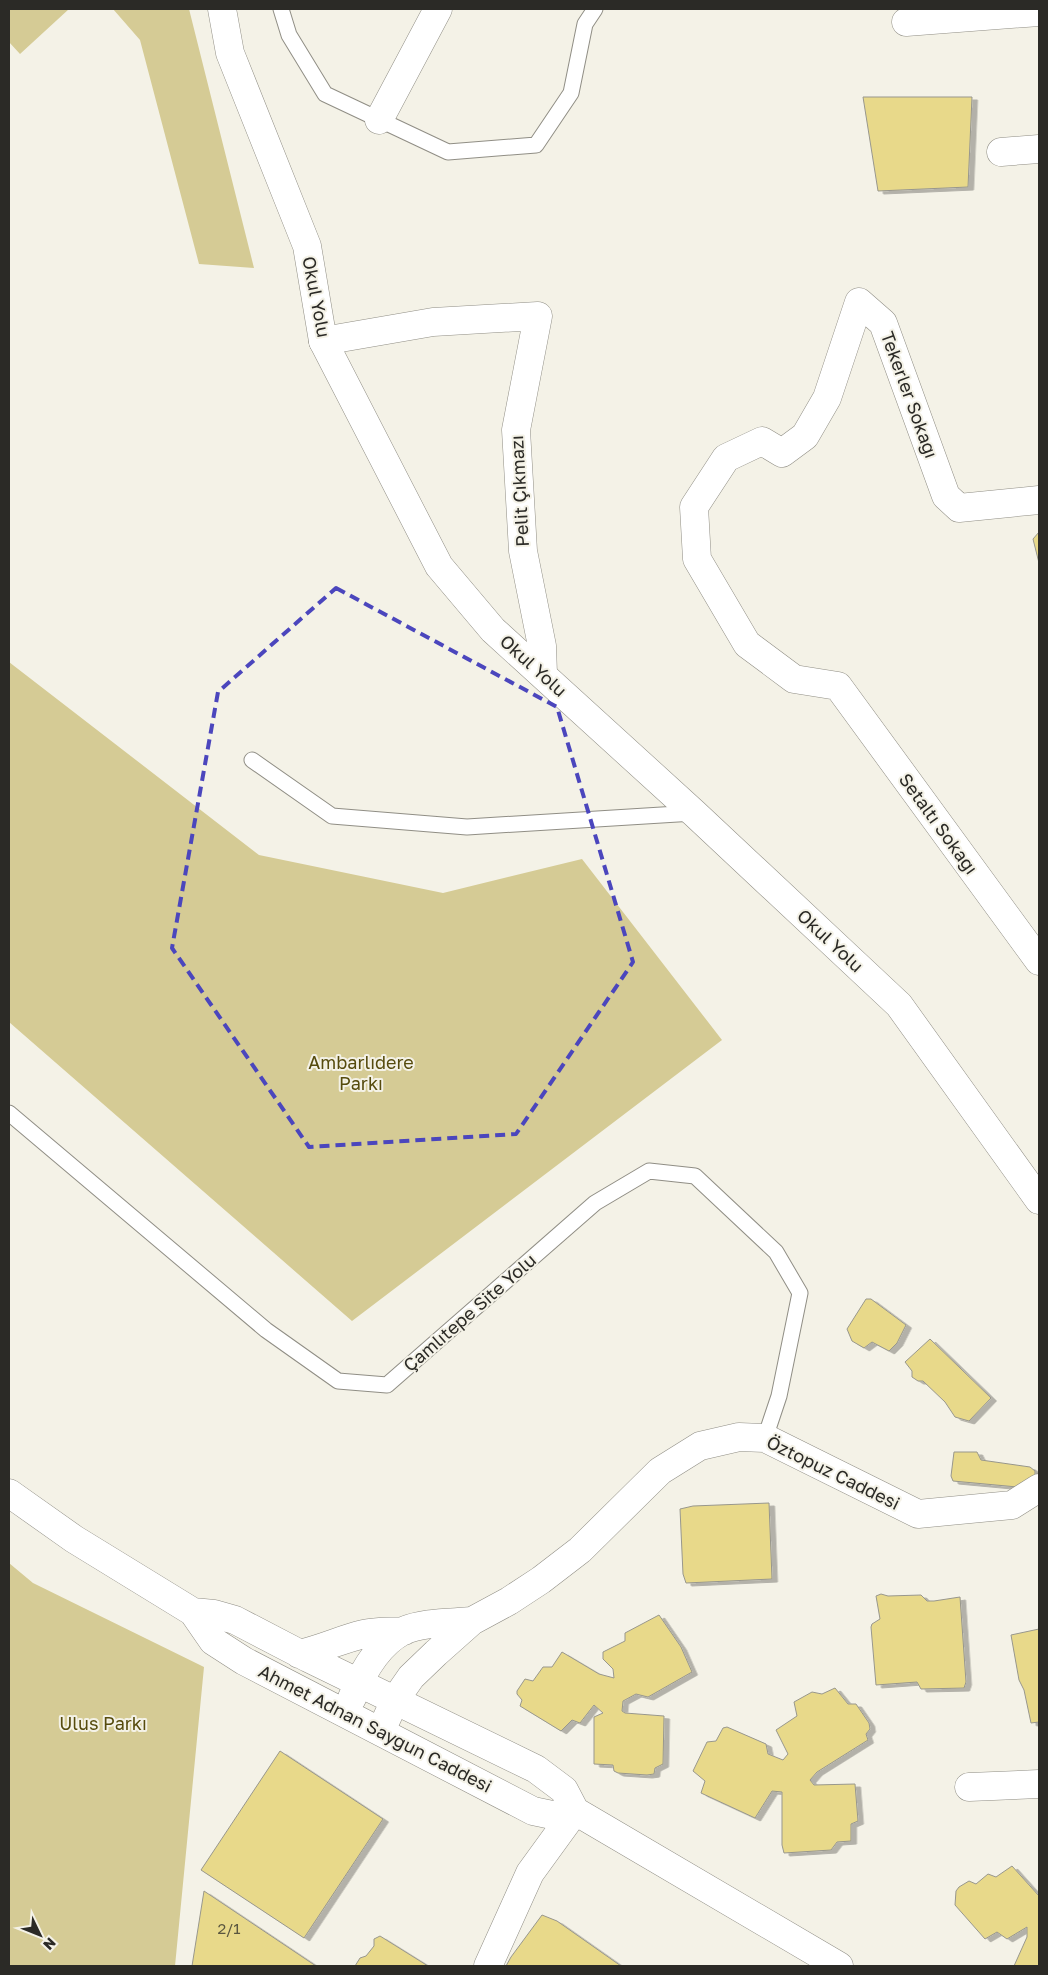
<svg xmlns="http://www.w3.org/2000/svg" width="1048" height="1975" font-family="'Golos Text',sans-serif">
<style>
.green{fill:#d5cb95}
.building{fill:#e8d98a;stroke:#98978d;filter:url(#shadow)}
.lines{fill:none;stroke-linecap:round;stroke-linejoin:round}
.lane-casing{stroke:#908e85;stroke-width:17}
.street-casing{stroke:#908e85;stroke-width:29}
.secondary-casing{stroke:#908e85;stroke-width:29}
.lane{stroke:#fff;stroke-width:15}
.street{stroke:#fff;stroke-width:28}
.secondary{stroke:#fff;stroke-width:28}
.marked{fill:none;stroke:#4b46bd;stroke-width:4;stroke-dasharray:10 6;stroke-linejoin:round}
.labels{text-anchor:middle;stroke-width:4;stroke-linejoin:round;paint-order:stroke}
.number-label{font-size:15px;fill:#5a563f}
.street-label{font-size:18px;fill:#2b2a26;stroke:#f4f2e7}
.park-label{font-size:18px;fill:#564b0d;stroke:#f4f2e7}
</style>
<defs>
<filter id="shadow"><feDropShadow dx="5.5" dy="3" stdDeviation="0" flood-color="#0004"/></filter>
</defs>
<rect width="100%" height="100%" fill="#f4f2e7"/>
<path class="green" d="M 9,9 L 69,9 L 20,54 L 9,42 Z
M 113,9 L 189,9 L 254,268 L 199,264 L 140,40 Z
M 9,662 L 259,855 L 443,893 L 582,859 L 722,1040 L 352,1321 L 9,1022 Z
M 9,1563 L 33,1583 L 204,1667 L 175,1966 L 9,1966 Z"/>
<path class="building" d="M 863,97 L 972,97 L 968,187 L 878,191 Z
M 1039,532 L 1039,563 L 1033,539 Z
M 866,1299 L 871,1299 L 906,1325 L 897,1343 L 889,1351 L 872,1342 L 864,1348 L 852,1341 L 847,1329 Z
M 930,1339 L 991,1398 L 969,1421 L 955,1417 L 945,1402 L 923,1381 L 918,1381 L 912,1377 L 912,1371 L 905,1362 Z
M 954,1452 L 977,1452 L 981,1460 L 1030,1467 L 1035,1471 L 1035,1484 L 1028,1488 L 953,1481 L 951,1476 Z
M 769,1503 L 772,1579 L 686,1583 L 683,1574 L 680,1509 L 693,1506 Z
M 881,1594 L 888,1596 L 921,1595 L 927,1601 L 934,1601 L 960,1597 L 966,1682 L 964,1688 L 921,1689 L 917,1682 L 876,1685 L 871,1627 L 872,1624 L 880,1619 L 876,1596 Z
M 659,1615 L 681,1647 L 692,1672 L 648,1697 L 636,1694 L 623,1701 L 622,1711 L 625,1713 L 664,1716 L 663,1764 L 655,1768 L 654,1774 L 647,1775 L 618,1773 L 614,1771 L 613,1765 L 594,1764 L 594,1717 L 603,1713 L 594,1705 L 580,1723 L 572,1720 L 561,1731 L 520,1706 L 522,1700 L 517,1694 L 517,1691 L 525,1679 L 533,1681 L 543,1667 L 552,1667 L 562,1652 L 599,1674 L 614,1678 L 613,1669 L 603,1659 L 603,1652 L 625,1641 L 625,1633 Z
M 1039,1629 L 1039,1722 L 1031,1723 L 1024,1690 L 1019,1680 L 1011,1635 Z
M 835,1688 L 848,1704 L 856,1704 L 869,1723 L 870,1729 L 866,1734 L 868,1740 L 817,1772 L 810,1780 L 814,1785 L 855,1784 L 858,1821 L 851,1824 L 851,1841 L 837,1842 L 831,1850 L 784,1853 L 782,1845 L 782,1792 L 772,1791 L 755,1818 L 701,1793 L 705,1781 L 693,1771 L 707,1742 L 716,1741 L 723,1728 L 727,1727 L 766,1744 L 768,1754 L 783,1760 L 788,1754 L 776,1730 L 797,1716 L 794,1702 L 812,1692 L 822,1694 Z
M 280,1751 L 383,1819 L 304,1938 L 201,1870 Z
M 1012,1866 L 1039,1896 L 1039,1966 L 1014,1966 L 1027,1937 L 1027,1927 L 1007,1939 L 997,1932 L 985,1939 L 955,1905 L 956,1891 L 959,1887 L 969,1881 L 976,1884 L 988,1874 L 996,1877 Z
M 204,1891 L 316,1966 L 192,1966 Z
M 542,1915 L 557,1921 L 621,1966 L 506,1966 L 511,1957 Z
M 380,1936 L 428,1966 L 355,1966 L 360,1958 L 366,1956 L 374,1946 L 374,1939 Z"/>
<g class="lines">
<g class="lane-casing">
<path id="lane" d="M 281,9 L 289,35 L 325,94 L 448,152 L 536,145 L 571,93 L 585,24 L 595,9
M 252,760 L 332,816 L 467,827 L 694,813
M 9,1113 L 266,1330 L 338,1381 L 387,1385 L 595,1203 L 649,1171 L 695,1176 L 776,1252 L 800,1293 L 779,1396 L 765,1438"/>
</g>
<g class="street-casing">
<path id="street" d="M 906,22 L 1039,12
M 379,120 L 438,9
M 1001,152 L 1039,149
M 323,341 L 433,322 L 538,316 L 516,430 L 523,551 L 542,646 L 543,674
M 1039,500 L 959,508 L 946,496 L 883,323 L 859,302 L 827,398 L 805,436 L 782,453 L 762,441 L 726,458 L 694,507 L 697,559 L 747,644 L 794,679 L 838,686 L 1039,961
M 969,1787 L 1039,1784
M 488,1966 L 530,1873 L 575,1811"/>
</g>
<g class="secondary-casing">
<path id="secondary" d="M 222,9 L 230,53 L 307,246 L 323,341 L 439,566 L 493,630 L 694,813 L 899,1005 L 1039,1200
M 9,1493 L 74,1539 L 193,1612 L 214,1614 L 235,1620 L 308,1658 L 536,1769 L 564,1790 L 575,1811 L 839,1966
M 193,1612 L 213,1641 L 244,1661 L 533,1811 L 552,1815 L 575,1811
M 299,1654 C 322,1649 342,1639 364,1634 C 377,1631 391,1632 404,1631
M 352,1698 C 362,1673 378,1644 403,1631 C 423,1622 451,1623 472,1621
M 381,1731 L 395,1700 L 411,1677 L 436,1653 L 472,1621 L 509,1601 L 541,1580 L 580,1550 L 660,1471 L 700,1446 L 739,1437 L 765,1438 L 918,1514 L 1012,1505 L 1039,1488"/>
</g>
<use href="#lane" class="lane"/>
<use href="#street" class="street"/>
<use href="#secondary" class="secondary"/>
</g>
<path class="marked" d="M 336,588 L 557,707 L 633,962 L 516,1134 L 309,1147 L 172,948 L 218,692 Z"/>
<g class="labels">
<g class="number-label">
<text x="229" y="1934">2/1</text>
</g>
<g class="street-label">
<text transform="translate(316 297) rotate(79)" y="6">Okul Yolu</text>
<text transform="translate(909 395) rotate(70)" y="6">Tekerler Sokağı</text>
<text transform="translate(520 491) rotate(-93)" y="6">Pelit Çıkmazı</text>
<text transform="translate(533 666) rotate(42)" y="6">Okul Yolu</text>
<text transform="translate(938 824) rotate(54)" y="6">Setaltı Sokağı</text>
<text transform="translate(830 941) rotate(43)" y="6">Okul Yolu</text>
<text transform="translate(470 1313) rotate(-41)" y="6">Çamlıtepe Site Yolu</text>
<text transform="translate(833 1473) rotate(26)" y="6">Öztopuz Caddesi</text>
<text transform="translate(375 1729) rotate(27)" y="6">Ahmet Adnan Saygun Caddesi</text>
</g>
<g class="park-label">
<text x="361" y="1069">Ambarlıdere<tspan x="361" dy="21">Parkı</tspan></text>
<text x="103" y="1730">Ulus Parkı</text>
</g>
</g>
<rect width="1048" height="1975" fill="none" stroke="#2b2a26" stroke-width="20"/>
<g transform="translate(40 1935) rotate(133)" stroke="#f4f2e7" stroke-width="4" paint-order="stroke">
<path d="M0-4L9 19L0 12L-9 19Z" fill="#2b2a26"/>
<text y="-8" font-size="14" font-weight="bold" text-anchor="middle" fill="#2b2a26">N</text>
</g>
</svg>
